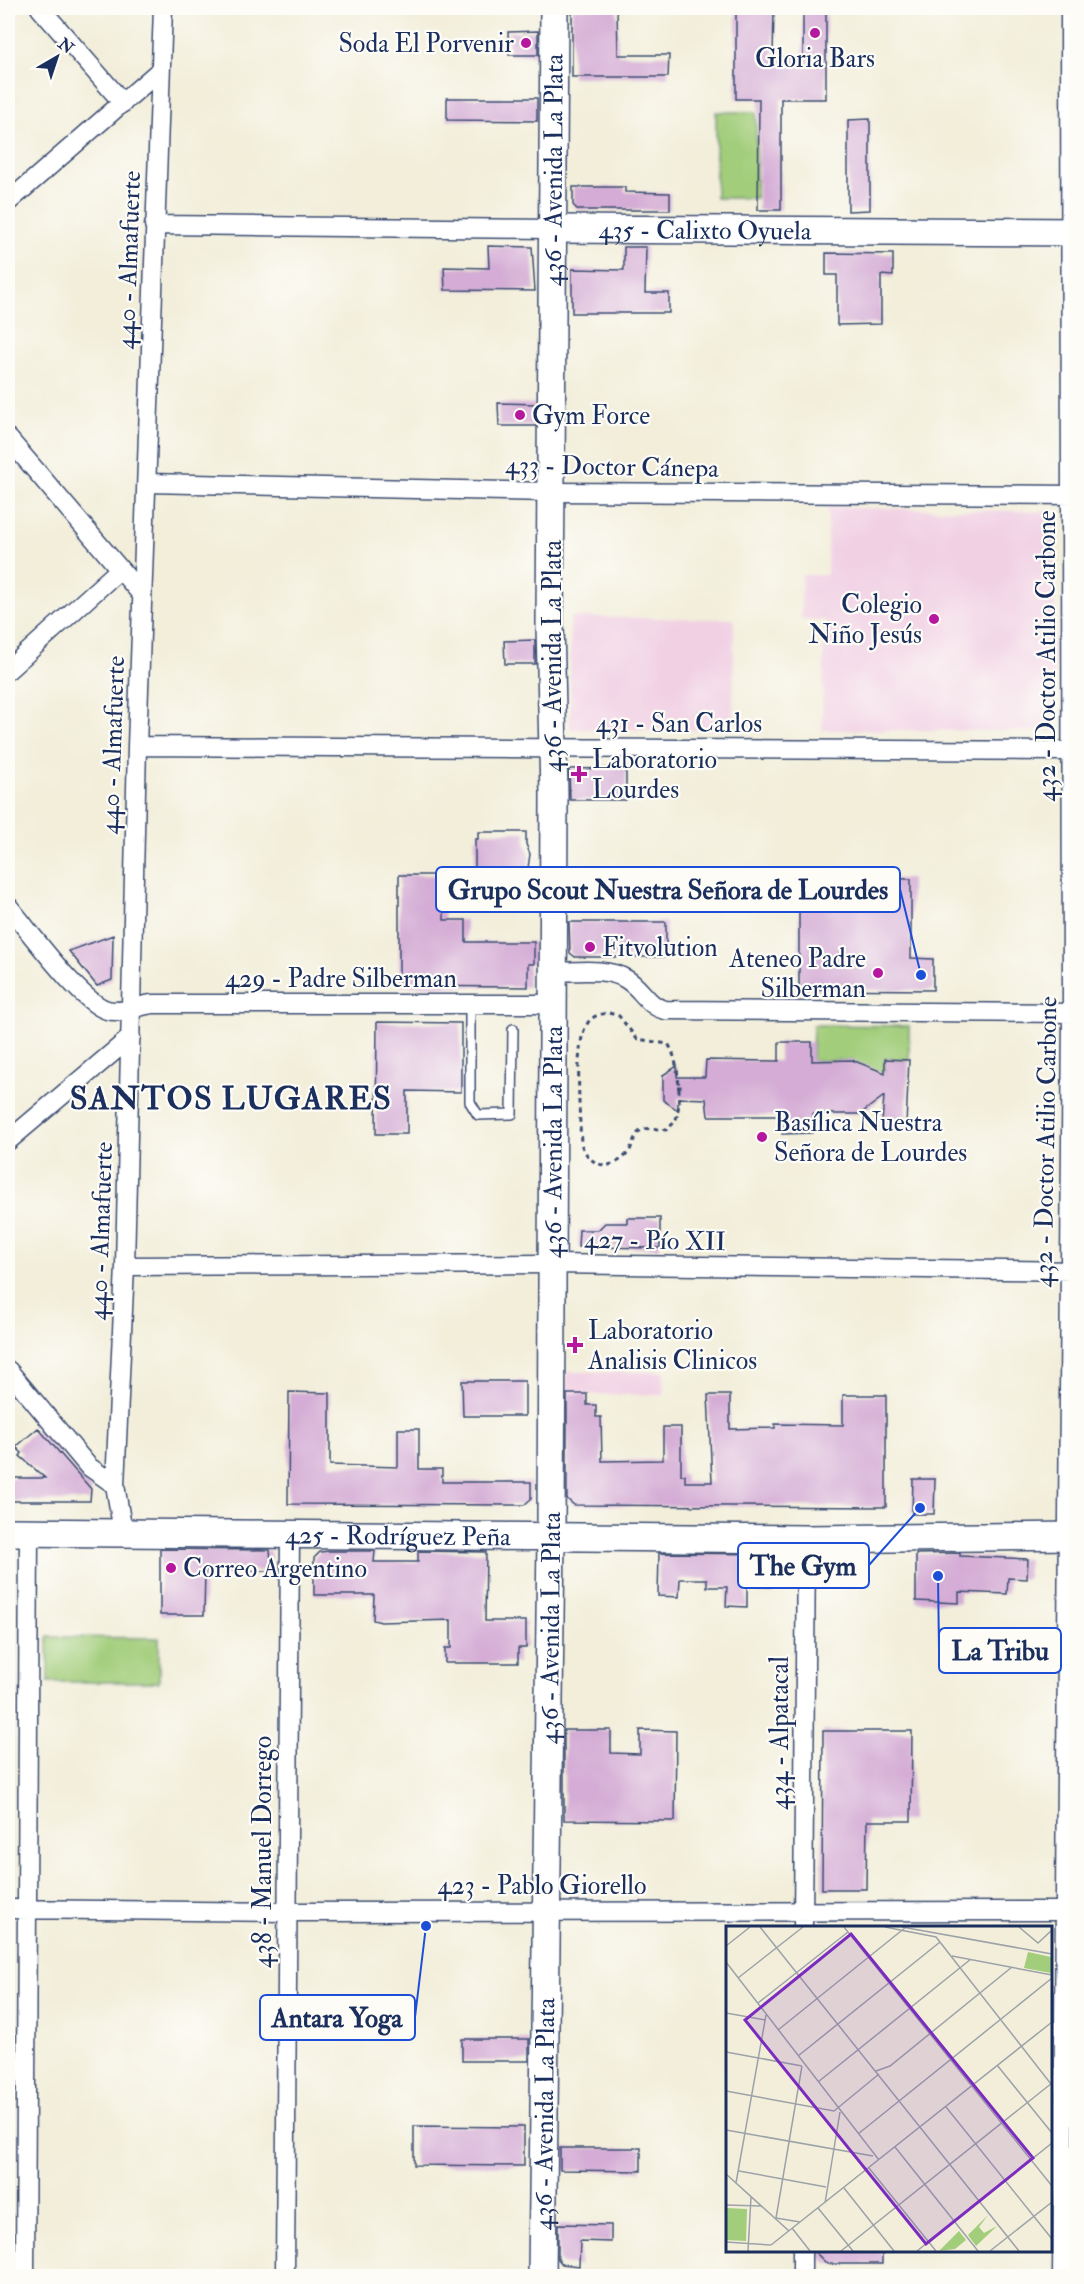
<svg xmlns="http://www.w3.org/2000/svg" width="1084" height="2284" font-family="'IM FELL Double Pica',serif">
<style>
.built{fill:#f1d0e4}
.green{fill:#a2cd7a;stroke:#5e7e6c;stroke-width:1.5}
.building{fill:#d4acd5}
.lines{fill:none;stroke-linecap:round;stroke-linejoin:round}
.lane-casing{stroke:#3b4c71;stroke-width:12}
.street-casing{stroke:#3b4c71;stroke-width:21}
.secondary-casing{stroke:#3b4c71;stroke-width:30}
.path{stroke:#3b4c71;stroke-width:3;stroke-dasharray:4.5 4.5;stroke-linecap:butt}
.lane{stroke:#fff;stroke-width:9}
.street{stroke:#fff;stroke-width:18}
.secondary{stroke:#fff;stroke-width:27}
.poi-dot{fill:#b5179e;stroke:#fdfcf7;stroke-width:2}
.labels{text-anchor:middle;stroke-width:4.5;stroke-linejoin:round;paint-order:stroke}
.poi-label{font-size:26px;fill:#1b2f5e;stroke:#fdfcf7;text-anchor:start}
.street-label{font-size:26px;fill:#1b2f5e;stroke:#fdfcf7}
.district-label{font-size:32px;font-weight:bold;letter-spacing:1.5px;fill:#1b2f5e;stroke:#fdfcf7}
.inset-road{fill:none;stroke:#9ca2a8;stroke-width:1.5}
.view{fill:#7b2cbf;fill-opacity:0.15;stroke:#7b2cbf;stroke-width:3}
.inset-edge{fill:none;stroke:#1b2f5e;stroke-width:3}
.leader{fill:none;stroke:#1d4ed8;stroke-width:2}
.callout-dot{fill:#1d4ed8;stroke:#fdfcf7;stroke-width:2}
.callout{fill:#fdfcf7;stroke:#1d4ed8;stroke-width:2}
.callout-label{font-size:27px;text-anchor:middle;font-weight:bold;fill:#1b2f5e}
</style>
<rect width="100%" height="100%" fill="#fdfcf7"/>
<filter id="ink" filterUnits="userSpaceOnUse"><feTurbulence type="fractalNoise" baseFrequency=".0167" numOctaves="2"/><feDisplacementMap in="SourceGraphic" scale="12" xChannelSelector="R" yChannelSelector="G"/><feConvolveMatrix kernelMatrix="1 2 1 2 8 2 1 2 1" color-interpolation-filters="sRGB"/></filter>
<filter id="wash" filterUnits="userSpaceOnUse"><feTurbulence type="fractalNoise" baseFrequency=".008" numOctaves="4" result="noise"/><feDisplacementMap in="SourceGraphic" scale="24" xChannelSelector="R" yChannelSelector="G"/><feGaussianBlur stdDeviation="1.35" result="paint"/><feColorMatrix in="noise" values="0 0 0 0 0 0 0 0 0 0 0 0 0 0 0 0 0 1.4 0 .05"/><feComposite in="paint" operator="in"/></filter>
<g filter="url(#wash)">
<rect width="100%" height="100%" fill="#f2eeda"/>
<path class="built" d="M 828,507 L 1056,512 L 1053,731 L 822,730 L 825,620 L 801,619 L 802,575 L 827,575 Z
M 570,617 L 734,619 L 733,730 L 570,729 Z
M 567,1372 L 664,1372 L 663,1395 L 567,1394 Z"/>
<path class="green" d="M 716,112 L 756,112 L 756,198 L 716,198 Z
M 813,1025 L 909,1026 L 909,1060 L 885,1059 L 884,1077 L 852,1060 L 812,1061 Z
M 48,1637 L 159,1638 L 159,1682 L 48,1682 Z"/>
<g id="blocks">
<path class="building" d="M 572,8 L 617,8 L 618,55 L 669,55 L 668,77 L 572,77 Z
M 736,8 L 774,8 L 773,57 L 803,58 L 803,8 L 826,8 L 826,99 L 781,99 L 781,210 L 758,210 L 759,99 L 736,99 Z
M 538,31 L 538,55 L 509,55 L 508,32 Z
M 447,98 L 537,98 L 537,121 L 447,120 Z
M 870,119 L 870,210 L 848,211 L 848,120 Z
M 573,187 L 625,187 L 625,192 L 670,193 L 670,210 L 578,210 L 573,205 Z
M 488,246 L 532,247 L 535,291 L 445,290 L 444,267 L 489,268 Z
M 624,247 L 646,247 L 645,293 L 669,293 L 669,313 L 572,313 L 572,269 L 624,270 Z
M 826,253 L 893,254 L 893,276 L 881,275 L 881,324 L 837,325 L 837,275 L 826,275 Z
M 498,403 L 536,404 L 536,426 L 499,426 Z
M 535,640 L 535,664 L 505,664 L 504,641 Z
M 626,768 L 626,800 L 570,800 L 569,769 Z
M 478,832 L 526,832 L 526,844 L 530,854 L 527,875 L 534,876 L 534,898 L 503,898 L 504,875 L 478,875 L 478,868 L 475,868 L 475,839 L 478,839 Z
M 399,875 L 444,875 L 444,920 L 466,920 L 466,942 L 534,942 L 534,964 L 528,964 L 528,987 L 399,986 Z
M 799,878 L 911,879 L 911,958 L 933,959 L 933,990 L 799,989 Z
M 569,922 L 666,922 L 666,957 L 575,957 L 570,953 Z
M 113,935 L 112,980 L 97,986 L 69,951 Z
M 377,1022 L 461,1023 L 461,1092 L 407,1091 L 407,1134 L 376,1134 Z
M 779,1042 L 812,1042 L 812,1061 L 852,1060 L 885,1073 L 885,1059 L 909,1060 L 906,1125 L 882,1123 L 884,1096 L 860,1114 L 813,1114 L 813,1133 L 782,1134 L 782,1116 L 708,1116 L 706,1099 L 678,1098 L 678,1110 L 663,1100 L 663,1075 L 677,1066 L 677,1077 L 705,1077 L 706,1060 L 779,1061 Z
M 627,1218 L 660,1218 L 660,1248 L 578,1247 L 579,1230 L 598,1230 L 605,1223 L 627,1223 Z
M 462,1381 L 525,1381 L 525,1416 L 463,1416 Z
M 289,1392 L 330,1393 L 330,1465 L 398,1467 L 398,1429 L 419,1429 L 419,1469 L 442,1469 L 442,1482 L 531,1482 L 531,1499 L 524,1505 L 288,1504 Z
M 567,1394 L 587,1394 L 587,1405 L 596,1405 L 596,1417 L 601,1417 L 602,1461 L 663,1460 L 663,1427 L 681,1427 L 681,1475 L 685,1475 L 685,1482 L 712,1482 L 708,1395 L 730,1395 L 730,1429 L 775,1428 L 775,1424 L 843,1425 L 843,1395 L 886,1395 L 886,1507 L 574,1505 L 567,1499 Z
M 38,1428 L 91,1489 L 90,1501 L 10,1501 L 10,1478 L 45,1478 L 20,1456 L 22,1453 L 16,1447 Z
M 913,1479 L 935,1479 L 934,1514 L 912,1514 Z
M 160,1549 L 270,1550 L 272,1571 L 205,1570 L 204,1615 L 160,1615 Z
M 329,1551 L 375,1551 L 374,1562 L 418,1562 L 418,1551 L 486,1552 L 485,1621 L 526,1621 L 526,1648 L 518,1648 L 518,1663 L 445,1663 L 445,1648 L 451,1648 L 451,1620 L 381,1622 L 373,1620 L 374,1595 L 314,1595 L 314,1558 L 320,1552 Z
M 659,1553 L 771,1554 L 771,1587 L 747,1586 L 747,1607 L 726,1606 L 727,1587 L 707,1587 L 707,1579 L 680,1579 L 679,1597 L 658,1596 Z
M 960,1553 L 960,1556 L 1028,1559 L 1027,1579 L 1008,1578 L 1007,1594 L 959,1592 L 959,1603 L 916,1601 L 916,1554 Z
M 564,1730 L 611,1730 L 611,1753 L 640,1754 L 640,1730 L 676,1731 L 675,1821 L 564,1820 Z
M 823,1731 L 912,1731 L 911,1821 L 867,1821 L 866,1889 L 822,1889 Z
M 462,2039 L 529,2039 L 529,2061 L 462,2061 Z
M 414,2126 L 524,2127 L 524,2166 L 414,2165 Z
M 560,2148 L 641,2148 L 641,2171 L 560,2170 Z
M 558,2224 L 611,2225 L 611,2242 L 580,2241 L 579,2266 L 562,2264 L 558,2259 Z
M 813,2250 L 882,2250 L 882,2264 L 827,2264 Z"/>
</g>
</g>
<g filter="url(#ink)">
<use href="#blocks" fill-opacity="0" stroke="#3b4c71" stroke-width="1.5"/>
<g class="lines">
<g class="lane-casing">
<path id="lane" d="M 470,1003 L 470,1102 L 478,1115 L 512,1114 L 513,1029"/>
</g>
<g class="street-casing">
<path id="street" d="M 40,8 L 123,103
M 8,202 L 159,71
M 154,225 L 552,229
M 8,438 L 142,595
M 147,483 L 551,492 L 1076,495
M 8,670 L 119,570
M 137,746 L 1076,751
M 8,906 C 28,929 80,1002 107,1010 C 122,1014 137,1006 152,1004 L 552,1004
M 553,972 C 575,972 607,967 626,979 C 642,988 647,1006 665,1010 L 1076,1013
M 8,1141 L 131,1037
M 125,1266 L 552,1264 L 1076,1271
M 8,1370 L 88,1466 L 115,1485
M 123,1532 L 115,1485 L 125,1266 L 137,746 L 163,8
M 8,1909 L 286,1912 L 1076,1911
M 803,1927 L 806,1539
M 802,2250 L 802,2276
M 25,2276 L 29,1532
M 285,2276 L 290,1535
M 1062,2276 L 1072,1013 L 1070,8"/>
</g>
<g class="secondary-casing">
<g id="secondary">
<path id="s1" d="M 552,229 L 1076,232"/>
<path id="s2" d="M 8,1532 L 806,1539 L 1076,1536"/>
<path id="s3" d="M 542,2276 L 551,1536 L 554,794 L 550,625 L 554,8"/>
</g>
</g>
<path class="path" d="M 609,1013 L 619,1016 L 637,1039 L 668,1044 C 679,1058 682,1102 676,1119 C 674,1124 670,1126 666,1130 C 658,1129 646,1126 639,1132 C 633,1137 633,1147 628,1153 C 610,1173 590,1167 581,1144 C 580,1118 574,1047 586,1026 C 591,1016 599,1014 609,1013 Z
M 677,1087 L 686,1087"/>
<use href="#lane" class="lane"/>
<use href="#street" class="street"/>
<use href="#secondary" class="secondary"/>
</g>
</g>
<g class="poi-dot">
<circle cx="815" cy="33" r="6"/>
<circle cx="526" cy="43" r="6"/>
<circle cx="520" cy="415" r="6"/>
<circle cx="934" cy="619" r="6"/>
<path d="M576 765h6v6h6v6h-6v6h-6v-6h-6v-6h6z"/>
<circle cx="590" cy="947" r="6"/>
<circle cx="878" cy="973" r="6"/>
<circle cx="762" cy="1137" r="6"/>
<path d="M572 1336h6v6h6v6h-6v6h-6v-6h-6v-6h6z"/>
<circle cx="171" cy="1568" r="6"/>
</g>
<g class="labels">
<g class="poi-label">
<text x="514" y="52" text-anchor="end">Soda El Porvenir</text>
<text x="815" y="67" text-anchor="middle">Gloria Bars</text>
<text x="532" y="424">Gym Force</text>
<text x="922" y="613" text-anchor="end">Colegio<tspan x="922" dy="30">Niño Jesús</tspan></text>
<text x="592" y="768">Laboratorio<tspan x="592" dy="30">Lourdes</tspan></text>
<text x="602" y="956">Fitvolution</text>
<text x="866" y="967" text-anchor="end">Ateneo Padre<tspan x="866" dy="30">Silberman</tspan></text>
<text x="774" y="1131">Basílica Nuestra<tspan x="774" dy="30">Señora de Lourdes</tspan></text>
<text x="588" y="1339">Laboratorio<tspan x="588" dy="30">Analisis Clinicos</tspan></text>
<text x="183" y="1577">Correo Argentino</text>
</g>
<g class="street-label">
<text dy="9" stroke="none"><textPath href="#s3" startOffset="2106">436 - Avenida La Plata</textPath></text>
<text dy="9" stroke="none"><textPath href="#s1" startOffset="153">435 - Calixto Oyuela</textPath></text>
<text transform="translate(128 260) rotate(-88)" y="9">440 - Almafuerte</text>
<text transform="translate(612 466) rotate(1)" y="9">433 - Doctor Cánepa</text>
<text transform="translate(552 656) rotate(-90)" y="9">436 - Avenida La Plata</text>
<text transform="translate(1046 656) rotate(-90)" y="9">432 - Doctor Atilio Carbone</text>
<text x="679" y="732">431 - San Carlos</text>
<text transform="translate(112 745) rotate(-88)" y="9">440 - Almafuerte</text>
<text x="341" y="987">429 - Padre Silberman</text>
<text dy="9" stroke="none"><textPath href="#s3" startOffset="1134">436 - Avenida La Plata</textPath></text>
<text transform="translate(1045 1142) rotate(-89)" y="9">432 - Doctor Atilio Carbone</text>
<text transform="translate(100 1231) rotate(-88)" y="9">440 - Almafuerte</text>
<text transform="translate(655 1240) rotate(1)" y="9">427 - Pío XII</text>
<text dy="9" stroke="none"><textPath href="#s2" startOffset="390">425 - Rodríguez Peña</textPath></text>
<text dy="9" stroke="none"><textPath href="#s3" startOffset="648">436 - Avenida La Plata</textPath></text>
<text transform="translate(779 1733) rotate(-90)" y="9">434 - Alpatacal</text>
<text transform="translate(262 1852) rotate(-90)" y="9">438 - Manuel Dorrego</text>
<text x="542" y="1894">423 - Pablo Giorello</text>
<text dy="9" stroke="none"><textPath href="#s3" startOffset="162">436 - Avenida La Plata</textPath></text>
</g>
<g class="district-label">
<text x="231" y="1109">SANTOS LUGARES</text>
</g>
</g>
<g transform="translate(726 1926)">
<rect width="326" height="326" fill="#f2eeda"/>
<path d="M 302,26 L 325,31 L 325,47 L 298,42 ZM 0,282 L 21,283 L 20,315 L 0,314 ZM 262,289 L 253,301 L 258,307 L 271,300 L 250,320 L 242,309 ZM 233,305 L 240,314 L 229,323 L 213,325 Z" fill="#a2cd7a"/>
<path class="inset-road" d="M 34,1 L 293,325M 118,1 L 326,260M 159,1 L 210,11 L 325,158M 176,1 L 326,28M 293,1 L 312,17 L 326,4M 0,20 L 24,1M 226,30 L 326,49M 0,36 L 153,234M 12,52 L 77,1M 32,77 L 122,6M 0,87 L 39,94M 52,104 L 180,1M 0,126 L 76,140M 72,130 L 214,16M 271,139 L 326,207M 150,145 L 164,140 L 286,41M 92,156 L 245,33M 0,165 L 108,185 L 153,148M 220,181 L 326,313M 0,204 L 147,230M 132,208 L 326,52M 169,221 L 252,325M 143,242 L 210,325M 13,245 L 100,261M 0,248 L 63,305M 10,257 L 40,89M 118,262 L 168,325M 99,277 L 114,186M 0,279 L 35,280M 92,282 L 127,325M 50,292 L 76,140M 50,292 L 74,296M 66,302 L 84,325M 0,316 L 45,319M 45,319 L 326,96M 22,325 L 25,271M 115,325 L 326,157M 191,325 L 326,217M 264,325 L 326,276"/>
<path class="view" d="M 125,8 L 307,232 L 200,318 L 19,94 Z"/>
<rect width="326" height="326" class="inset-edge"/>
</g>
<path class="leader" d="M921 975L900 889M920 1508L869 1565M938 1576L939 1650M426 1926L415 2017"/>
<g class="callout-dot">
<circle cx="921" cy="975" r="6"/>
<circle cx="920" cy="1508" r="6"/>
<circle cx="938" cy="1576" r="6"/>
<circle cx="426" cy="1926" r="6"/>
</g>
<g class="callout">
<rect x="436" y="867" width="464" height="45" rx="6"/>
<rect x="738" y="1543" width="131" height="45" rx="6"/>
<rect x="939" y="1628" width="122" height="45" rx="6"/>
<rect x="260" y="1995" width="155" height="45" rx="6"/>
</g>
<g class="callout-label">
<text x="668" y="899">Grupo Scout Nuestra Señora de Lourdes</text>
<text x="803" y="1575">The Gym</text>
<text x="1000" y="1660">La Tribu</text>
<text x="337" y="2027">Antara Yoga</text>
</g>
<rect width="1084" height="2284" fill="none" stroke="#fdfcf7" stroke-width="30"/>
<g transform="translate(57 57) rotate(39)" stroke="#fdfcf7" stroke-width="4.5" paint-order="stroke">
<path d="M0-4.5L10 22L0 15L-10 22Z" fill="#1b2f5e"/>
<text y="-9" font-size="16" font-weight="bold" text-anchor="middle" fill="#1b2f5e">N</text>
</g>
</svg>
